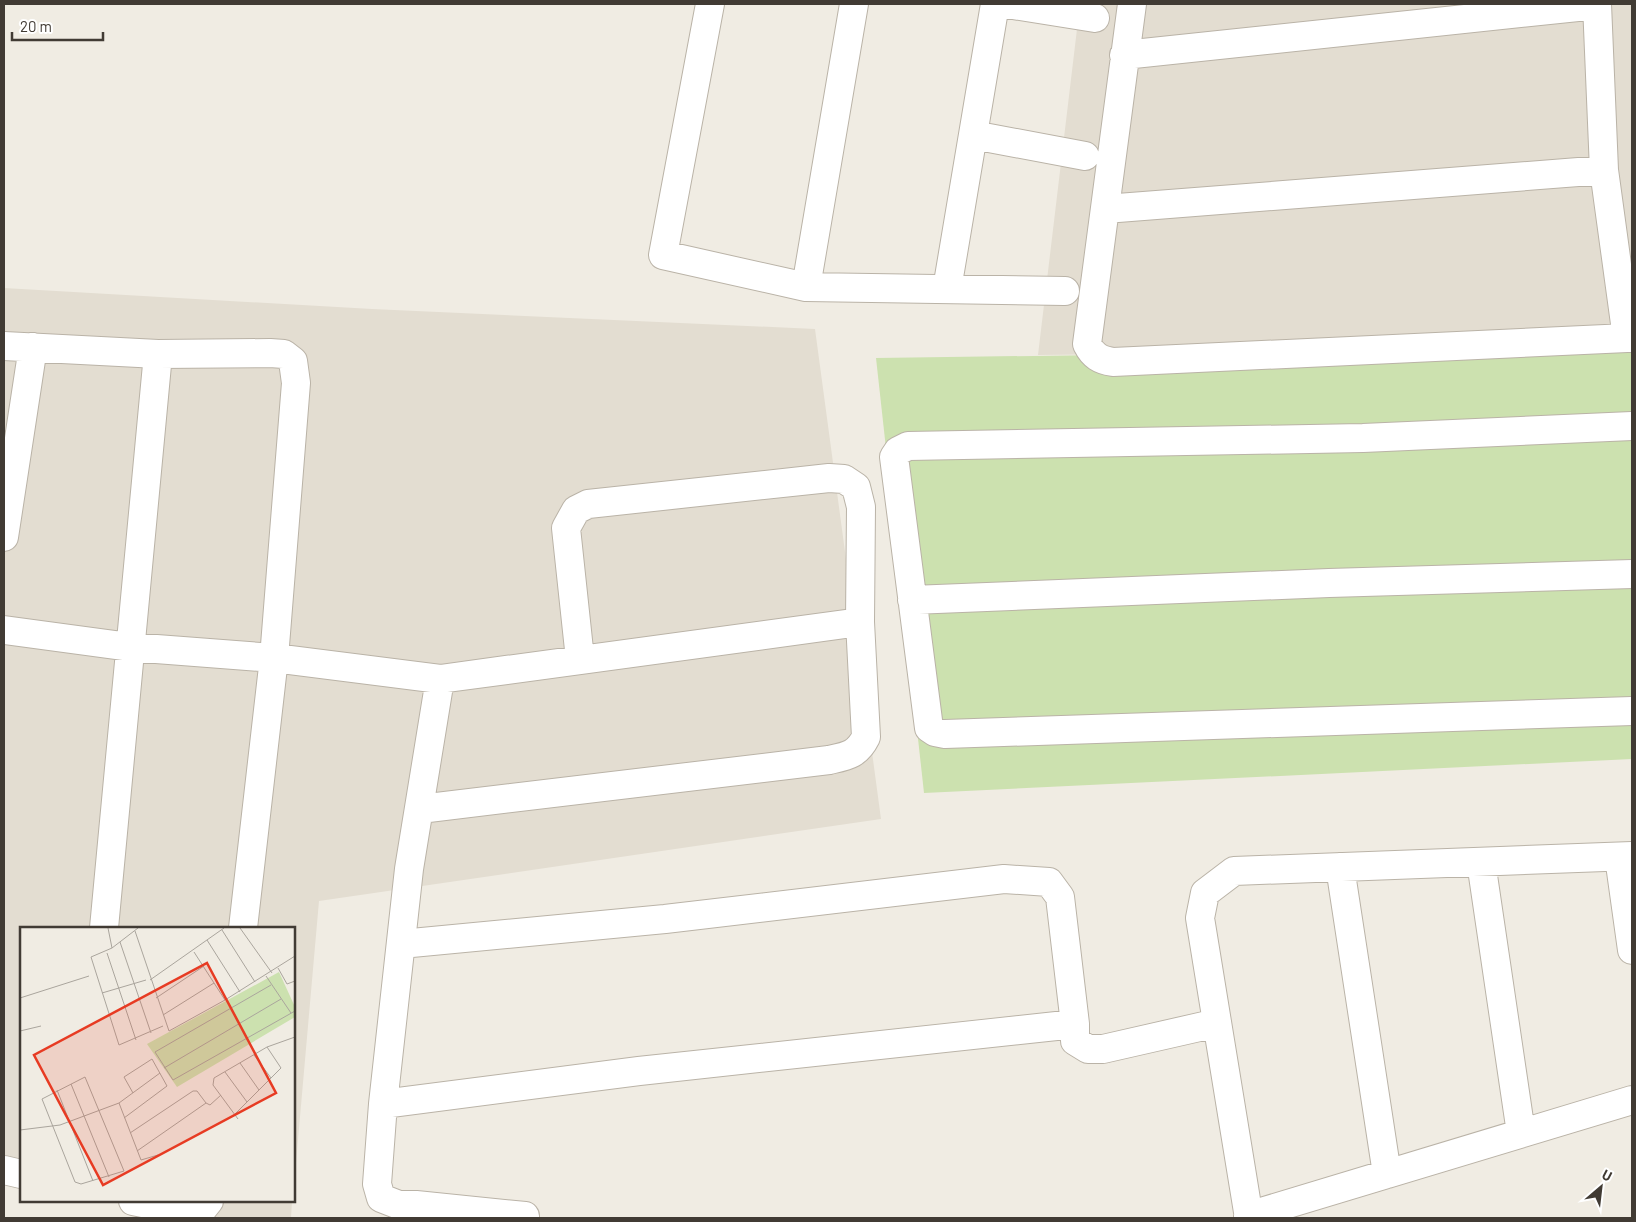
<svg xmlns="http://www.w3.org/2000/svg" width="1636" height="1222" font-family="Barlow,sans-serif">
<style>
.residential{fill:#e3ddd1}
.green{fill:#cce1af}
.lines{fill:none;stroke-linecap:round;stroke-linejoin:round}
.street-casing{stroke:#bab3a7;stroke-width:30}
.street{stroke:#fff;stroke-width:28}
.inset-road{fill:none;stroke:#aaa59d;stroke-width:1}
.view{fill:#e73b23;fill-opacity:0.15;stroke:#e73b23;stroke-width:2.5}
.inset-edge{fill:none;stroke:#413b34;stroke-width:2.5}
</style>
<rect width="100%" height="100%" fill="#f0ece3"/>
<path class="residential" d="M 1080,4 L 1632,4 L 1632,348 L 1038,355 Z
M 4,288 L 372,309 L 815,329 L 881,819 L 319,901 L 294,1185 L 294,928 L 21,928 L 21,1180 L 4,1176 Z
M 115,1201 L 292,1201 L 291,1218 L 192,1218 Z"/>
<path class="green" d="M 1632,348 L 1632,759 L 924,793 L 876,358 Z"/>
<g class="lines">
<g class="street-casing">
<path id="street" d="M 710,4 L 663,255 L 806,287 L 1065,291
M 1007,4 L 1095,18
M 1132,4 L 1087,344 C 1093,356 1100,360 1113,362 L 1627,338
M 1597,4 L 1604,170 L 1627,338 L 1632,338
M 1124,55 L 1597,5
M 973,135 L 1085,156
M 1105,209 L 1604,170
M 806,287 L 854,4
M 947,289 L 995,4
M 4,346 L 158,354 L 270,353 L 284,354 L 293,361 L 296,383 L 274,658 L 243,928
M 1632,426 L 1363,438 L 908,446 L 898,451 L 894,457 L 929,728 L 935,732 L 945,734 L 1632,711
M 4,537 L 33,347
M 912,600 L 1329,583 L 1632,574
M 4,630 L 130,647 L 274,658 L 440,679 L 860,622
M 440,679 L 409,869 L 383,1104 L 377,1184 L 381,1198 L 399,1205 L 416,1205 L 525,1216
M 420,809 L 829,760 C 847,756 857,755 866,737 L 860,622 L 861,507 L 856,487 L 844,479 L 829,478 L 588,504 L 576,510 L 566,528 L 580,659
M 1619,857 L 1632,950
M 1481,862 L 1521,1133
M 1340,867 L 1387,1174
M 104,928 L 158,354
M 1075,1024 L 1075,1041 L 1088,1049 L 1103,1049 L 1217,1023
M 383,1104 L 639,1071 L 1075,1024 L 1060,897 L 1049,882 L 1004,879 L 665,919 L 401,944
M 4,1170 L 21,1174
M 133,1201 L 191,1213 L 201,1211 L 209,1201
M 1248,1216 L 1632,1100
M 1249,1218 L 1200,918 L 1205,893 L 1234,871 L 1632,856"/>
</g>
<use href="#street" class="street"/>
</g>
<g transform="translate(20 927)">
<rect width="275" height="275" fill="#f0ece3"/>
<path d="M 259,45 L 275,80 L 275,90 L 157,160 L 127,117 Z" fill="#cce1af"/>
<path class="inset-road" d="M 88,1 L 92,21 L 118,1M 220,1 L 252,46M 202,3 L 235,55M 115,4 L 149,104 L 205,73M 187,13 L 220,65M 100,15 L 131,106M 92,21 L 71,30 L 99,118 L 143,99M 174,25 L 205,73 L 275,29M 87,26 L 116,113M 258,41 L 267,57 L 275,54M 246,49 L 271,86M 130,53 L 204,1M 251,58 L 135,125 L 153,153 L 275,84M 82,66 L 126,53M 0,71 L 69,49M 136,71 L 184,39M 143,88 L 194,56M 0,104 L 21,99M 234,128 L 251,151M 220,136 L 239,163M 144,141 L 261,72M 205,145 L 227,175M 65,150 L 104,244 L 61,257 L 55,255 L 22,172 ZM 51,157 L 89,250M 37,163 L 73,254M 99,176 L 121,233 L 138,228M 186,176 L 190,178 L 201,168M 215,187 L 261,141 L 247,120M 104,191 L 147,159 L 132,132 L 104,150 L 113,166M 218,192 L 193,158 L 194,151 L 247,120 L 275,110M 0,203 L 40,198 L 99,176 L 140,146M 110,206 L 173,164 L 177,164 L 186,176 L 117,224"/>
<path class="view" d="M 187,36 L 256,166 L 83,258 L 14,128 Z"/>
<rect width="275" height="275" class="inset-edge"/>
</g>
<rect width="1636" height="1222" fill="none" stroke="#413b34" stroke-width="10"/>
<g transform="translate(1601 1187) rotate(28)" stroke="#ffffff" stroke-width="4" paint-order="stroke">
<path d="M0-4L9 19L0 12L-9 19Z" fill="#413b34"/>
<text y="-8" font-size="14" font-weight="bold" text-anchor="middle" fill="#413b34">U</text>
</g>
<path d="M12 32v8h91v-8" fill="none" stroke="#413b34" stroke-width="2.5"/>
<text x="20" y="32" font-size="15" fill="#413b34" stroke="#ffffff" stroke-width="4" paint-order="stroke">20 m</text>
</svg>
